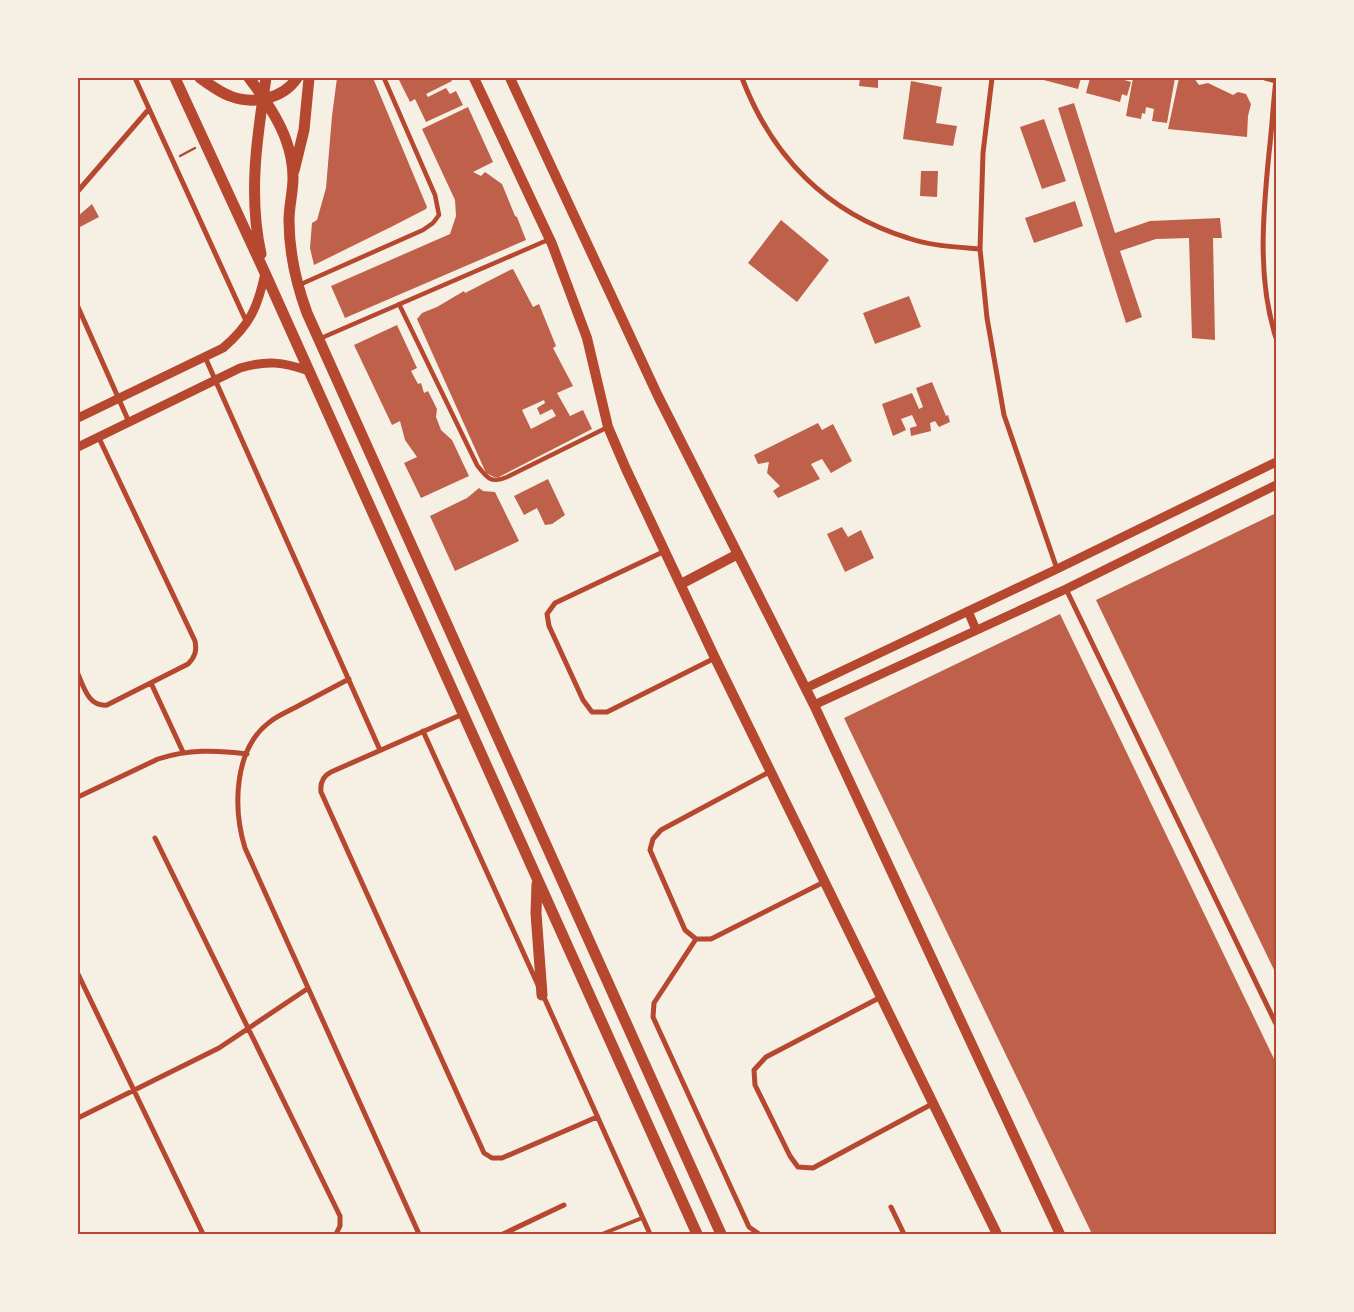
<svg xmlns="http://www.w3.org/2000/svg" width="1354" height="1312" font-family="Lato,sans-serif">
<style>
.building{fill:#bf614a;fill-rule:evenodd}
.lines{fill:none;stroke-linecap:round;stroke-linejoin:round}
.path{stroke:#b5482f;stroke-width:2.5}
.service{stroke:#b5482f;stroke-width:4}
.pedestrian{stroke:#b5482f;stroke-width:4.5}
.minor{stroke:#b5482f;stroke-width:5}
.tertiary{stroke:#b5482f;stroke-width:9}
.secondary{stroke:#b5482f;stroke-width:10}
.primary{stroke:#b5482f;stroke-width:11}
.neatline{fill:none;stroke:#b5482f;stroke-width:2}
</style>
<rect width="100%" height="100%" fill="#f6efe4"/>
<path class="building" d="M 337,78 L 373,78 L 427,207 L 426,209 L 393,226 L 314,265 L 310,248 L 312,223 L 317,220 L 326,188 L 332,116 Z
M 398,78 L 450,78 L 452,81 L 426,94 L 428,97 L 446,88 L 450,94 L 456,91 L 463,105 L 426,122 L 415,99 L 410,102 Z
M 860,78 L 873,78 L 873,79 L 878,80 L 878,88 L 859,86 Z
M 1036,78 L 1081,78 L 1078,89 Z
M 1090,78 L 1118,78 L 1131,82 L 1127,96 L 1122,94 L 1120,102 L 1086,93 Z
M 1133,78 L 1175,78 L 1167,123 L 1152,121 L 1154,109 L 1146,107 L 1145,114 L 1142,113 L 1141,119 L 1126,116 Z
M 1179,78 L 1194,78 L 1199,85 L 1208,83 L 1233,95 L 1238,92 L 1246,94 L 1251,104 L 1248,116 L 1247,137 L 1168,129 Z
M 911,81 L 942,87 L 936,123 L 957,126 L 953,146 L 903,139 Z
M 1074,103 L 1115,233 L 1150,221 L 1220,218 L 1222,238 L 1213,238 L 1215,340 L 1192,338 L 1189,238 L 1156,239 L 1120,251 L 1142,317 L 1126,323 L 1058,108 Z
M 468,107 L 493,162 L 473,172 L 481,176 L 485,172 L 502,184 L 515,216 L 517,217 L 526,240 L 345,318 L 331,286 L 450,234 L 456,216 L 455,200 L 422,129 Z
M 1044,119 L 1066,181 L 1042,189 L 1020,127 Z
M 921,171 L 938,171 L 937,197 L 920,196 Z
M 1075,201 L 1083,226 L 1034,243 L 1025,218 Z
M 92,204 L 99,217 L 78,228 L 78,216 Z
M 781,220 L 829,260 L 797,302 L 748,263 Z
M 513,269 L 533,307 L 539,304 L 556,346 L 553,348 L 573,386 L 557,393 L 570,416 L 583,410 L 592,429 L 499,477 L 494,477 L 486,473 L 417,319 L 422,313 L 437,307 L 464,291 L 465,293 L 510,270 ZM 544,400 L 545,403 L 537,408 L 540,415 L 552,409 L 556,416 L 531,429 L 522,410 Z
M 909,296 L 921,327 L 875,344 L 863,313 Z
M 397,325 L 417,368 L 411,371 L 418,384 L 421,383 L 424,393 L 428,391 L 437,409 L 436,417 L 441,430 L 452,440 L 469,476 L 421,498 L 404,463 L 417,457 L 405,440 L 400,421 L 392,425 L 354,345 Z
M 932,382 L 946,416 L 948,415 L 950,422 L 939,427 L 935,421 L 930,423 L 931,431 L 911,436 L 910,428 L 917,426 L 912,415 L 901,419 L 906,430 L 893,436 L 882,404 L 912,393 L 919,409 L 923,407 L 916,388 Z
M 818,423 L 822,430 L 833,424 L 852,461 L 831,473 L 822,459 L 811,464 L 820,479 L 778,498 L 773,491 L 780,486 L 767,473 L 769,462 L 758,464 L 754,455 Z
M 548,479 L 565,515 L 552,524 L 545,525 L 537,508 L 524,515 L 514,496 Z
M 479,488 L 483,491 L 495,492 L 519,541 L 455,571 L 430,516 L 467,498 Z
M 1276,513 L 1276,974 L 1096,600 Z
M 842,527 L 848,537 L 861,530 L 874,558 L 845,572 L 827,534 Z
M 1060,614 L 1276,1063 L 1276,1234 L 1092,1234 L 844,718 Z"/>
<g class="lines">
<path class="path" d="M 180,156 L 195,148"/>
<path class="service" d="M 602,1234 L 642,1218"/>
<path class="pedestrian" d="M 299,285 L 423,230 L 433,223 L 439,215 L 435,195 L 384,78
M 399,304 L 477,465 C 487,478 491,484 507,477 L 608,427
M 319,339 L 550,239"/>
<path class="minor" d="M 135,78 L 247,323
M 742,78 C 772,157 827,213 908,238 C 931,246 956,247 980,249
M 992,78 L 983,153 L 980,249 L 987,318 L 1004,415 L 1057,569
M 1265,78 L 1276,81
M 1276,80 C 1273,104 1272,129 1269,153 C 1263,214 1257,279 1276,338
M 78,191 L 149,109
M 78,307 L 129,422
M 205,357 L 380,750
M 665,551 L 555,603 L 547,614 L 549,626 L 583,700 L 592,712 L 607,712 L 715,658
M 1066,589 L 1276,1024
M 78,674 C 84,688 89,707 107,705 L 188,664 C 195,657 197,651 195,641 L 98,436
M 349,679 C 332,688 315,697 298,706 C 289,711 279,715 271,721 C 233,748 233,809 245,848 L 419,1234
M 151,683 L 183,752
M 463,714 L 331,772 C 323,776 320,783 321,792 L 484,1153 L 492,1158 L 502,1158 L 597,1117
M 423,731 L 538,985
M 771,771 L 661,830 L 653,839 L 650,850 L 685,930 L 696,939 L 711,939 L 826,881
M 78,797 L 158,759 C 188,749 217,750 247,754
M 155,838 L 340,1216 L 340,1226 L 336,1234
M 696,939 L 654,1003 L 653,1017 L 749,1227 L 759,1234
M 78,974 L 203,1234
M 543,995 L 650,1234
M 881,997 L 766,1057 L 754,1070 L 755,1085 L 790,1156 L 798,1167 L 813,1168 L 932,1104
M 78,1118 L 219,1048 L 307,989
M 891,1207 L 904,1234
M 503,1234 L 564,1205"/>
<path class="tertiary" d="M 78,418 L 223,348 C 250,325 258,307 265,273
M 78,447 L 240,368 C 267,360 283,362 309,371
M 968,611 L 976,630
M 806,688 L 1057,569 L 1276,462
M 814,705 L 1066,589 L 1276,485"/>
<path class="secondary" d="M 474,78 L 552,244 L 587,338 L 608,427 L 626,469 L 715,658 L 997,1234
M 510,78 L 658,396 L 814,705 L 1060,1234
M 681,584 L 738,554"/>
<path class="primary" d="M 175,78 L 265,273 L 697,1234
M 200,78 C 209,84 219,92 230,96 C 253,105 283,99 297,78
M 249,78 C 262,95 279,120 286,140 C 290,151 293,166 293,178 C 293,192 289,206 289,220 C 289,252 296,283 307,313 L 721,1234
M 294,171 L 304,130 L 309,78
M 261,254 C 248,195 257,137 266,78
M 537,884 L 536,913 L 542,995"/>
</g>
<rect width="1354" height="1312" fill="none" stroke="#f6efe4" stroke-width="158"/>
<rect x="79" y="79" width="1196" height="1154" class="neatline"/>
</svg>
